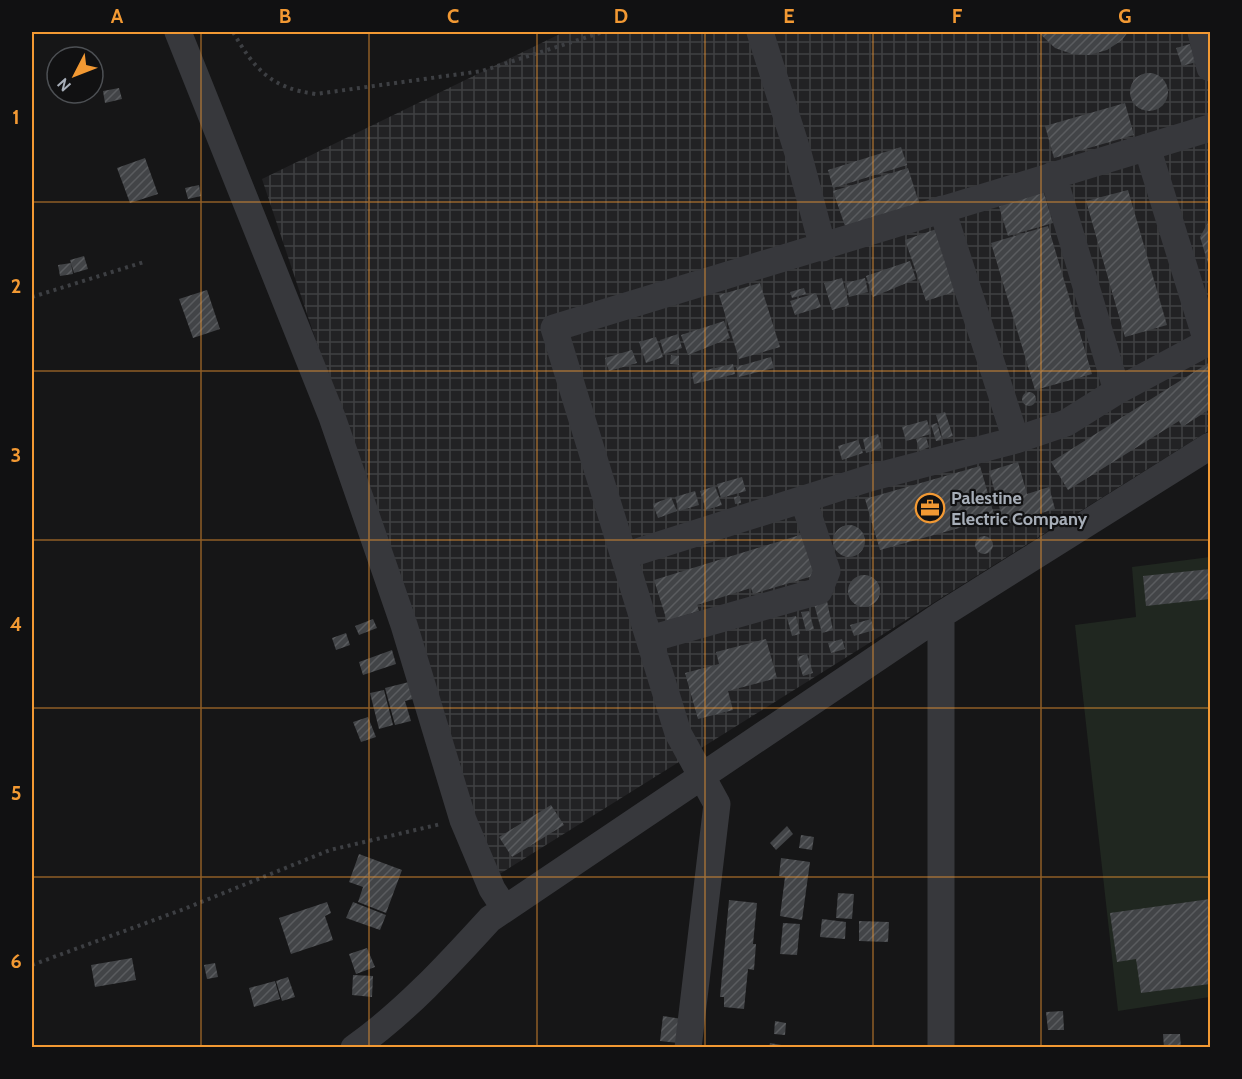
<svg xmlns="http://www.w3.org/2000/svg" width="1242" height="1079" font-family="Cabin,sans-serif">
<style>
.industrial{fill:url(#industrial-grid)}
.pitch{fill:#202720}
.building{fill:url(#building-hatch)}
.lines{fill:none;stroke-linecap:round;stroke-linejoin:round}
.path{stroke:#3d3f43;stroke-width:4;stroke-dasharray:3 4.5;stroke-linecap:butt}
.minor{stroke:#37383c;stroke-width:27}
.grid{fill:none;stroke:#f29933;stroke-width:1.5;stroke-opacity:0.55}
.labels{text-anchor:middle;stroke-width:4.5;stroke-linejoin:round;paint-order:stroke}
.poi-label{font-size:18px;font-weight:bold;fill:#a7aeb8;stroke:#111112;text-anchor:start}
.neatline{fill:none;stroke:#f29933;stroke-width:2}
.grid-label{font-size:20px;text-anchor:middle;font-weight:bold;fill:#f29933}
</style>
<defs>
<pattern id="industrial-grid" width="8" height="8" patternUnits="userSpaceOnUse" patternTransform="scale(1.5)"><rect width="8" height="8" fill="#222224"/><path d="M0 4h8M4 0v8" fill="none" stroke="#3f4042"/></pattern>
<pattern id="building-hatch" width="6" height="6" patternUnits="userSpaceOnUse" patternTransform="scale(1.5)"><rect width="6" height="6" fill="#424447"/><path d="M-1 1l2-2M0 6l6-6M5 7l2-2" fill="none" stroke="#5a5c5f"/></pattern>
</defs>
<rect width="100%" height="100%" fill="#161617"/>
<path class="industrial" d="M 564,32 L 1210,32 L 1210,430 L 495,877 L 262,179 Z"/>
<path class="pitch" d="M 1210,557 L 1210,997 L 1118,1011 L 1075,625 L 1136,617 L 1132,567 Z"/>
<path class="building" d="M 1038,32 L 1128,32 L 1122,40 L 1107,50 L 1089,55 L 1072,54 L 1055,48 Z
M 1190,44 L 1196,62 L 1182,66 L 1176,48 Z
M1130 92a19 19 0 1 1 38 0a19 19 0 1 1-38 0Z
M 119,88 L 122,99 L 105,103 L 103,91 Z
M 1125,103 L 1134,135 L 1054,158 L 1045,126 Z
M 901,147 L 907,165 L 833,188 L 828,170 Z
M 145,158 L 158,194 L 130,203 L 117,168 Z
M 908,168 L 920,206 L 846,229 L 833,191 Z
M 199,185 L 201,196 L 188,199 L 185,188 Z
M 1043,190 L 1053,223 L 1008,236 L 998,203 Z
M 1128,190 L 1167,325 L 1125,337 L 1086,201 Z
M 1210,219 L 1210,270 L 1200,237 Z
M 945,226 L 966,288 L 926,301 L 905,240 Z
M 1048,226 L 1092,374 L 1035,390 L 991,243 Z
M 84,256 L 88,269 L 74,273 L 70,260 Z
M 910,261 L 916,279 L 873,297 L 866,276 Z
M 71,263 L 73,274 L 60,276 L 58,265 Z
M 842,278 L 849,305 L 832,310 L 824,283 Z
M 865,278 L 868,292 L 849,297 L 846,283 Z
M 760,283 L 780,347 L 739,359 L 719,295 Z
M 804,288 L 806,294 L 792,298 L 790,292 Z
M 207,290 L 220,329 L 193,338 L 179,299 Z
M 816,293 L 821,307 L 795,315 L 790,301 Z
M 724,321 L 730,338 L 688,355 L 681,335 Z
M 678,334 L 682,348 L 664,354 L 660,340 Z
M 656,337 L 663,357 L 646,363 L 639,342 Z
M 632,350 L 637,363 L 609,371 L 605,358 Z
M 671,355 L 679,356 L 679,365 L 670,364 Z
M 771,357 L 774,368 L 739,377 L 736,367 Z
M 1210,362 L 1210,409 L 1182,427 L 1179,421 L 1068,490 L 1051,462 Z
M 733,364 L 735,374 L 694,384 L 692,373 Z
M1022 399a7 7 0 1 1 14 0a7 7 0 1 1-14 0Z
M 945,412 L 953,436 L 943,439 L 936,415 Z
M 927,420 L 931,434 L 906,441 L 902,427 Z
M 937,423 L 942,440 L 936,441 L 931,425 Z
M 878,434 L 882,448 L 866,453 L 863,439 Z
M 926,437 L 929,447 L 920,451 L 916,439 Z
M 858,440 L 863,453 L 842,460 L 838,446 Z
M 1018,462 L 1027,494 L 1049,487 L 1055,509 L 1004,524 L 989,471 Z
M 980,466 L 995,518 L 880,550 L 865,499 Z
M 742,477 L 746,491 L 721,498 L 717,484 Z
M 715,486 L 722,505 L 706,510 L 700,491 Z
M 695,491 L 699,505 L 679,511 L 675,497 Z
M 740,496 L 741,503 L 735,504 L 734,497 Z
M 671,497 L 677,511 L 658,518 L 653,504 Z
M833 541a16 16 0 1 1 32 0a16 16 0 1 1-32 0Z
M 803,534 L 816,575 L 753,594 L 751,588 L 697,605 L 699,611 L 667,621 L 654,580 Z
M975 545a9 9 0 1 1 18 0a9 9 0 1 1-18 0Z
M 1210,569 L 1210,599 L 1146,606 L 1143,576 Z
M848 591a16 16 0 1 1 32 0a16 16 0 1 1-32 0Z
M 827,601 L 833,630 L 822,633 L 814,604 Z
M 809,611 L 814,629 L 806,631 L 801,612 Z
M 796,616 L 800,634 L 792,636 L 787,618 Z
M 373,619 L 377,628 L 359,635 L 355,626 Z
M 871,619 L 874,630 L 854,636 L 850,625 Z
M 346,633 L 350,645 L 336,650 L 332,638 Z
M 766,639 L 777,678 L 728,691 L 733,710 L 698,719 L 685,673 L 719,664 L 716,652 Z
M 842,639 L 845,649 L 831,653 L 828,643 Z
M 392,650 L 396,664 L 363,675 L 359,662 Z
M 807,654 L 813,673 L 803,676 L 797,657 Z
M 417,680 L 421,697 L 405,701 L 411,721 L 395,725 L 385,688 Z
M 384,690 L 393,725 L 379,729 L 370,693 Z
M 368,717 L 376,737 L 361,742 L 353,722 Z
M 551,805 L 564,825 L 512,857 L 499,837 Z
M 787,826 L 793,834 L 776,850 L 770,843 Z
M 801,835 L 814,837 L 812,850 L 799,848 Z
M 359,854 L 402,870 L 386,913 L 358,902 L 363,887 L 349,882 Z
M 781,858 L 810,862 L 802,920 L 780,916 L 785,877 L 779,876 Z
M 838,893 L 854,894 L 852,919 L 836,918 Z
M 1210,899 L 1210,984 L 1141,993 L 1136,959 L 1117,962 L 1110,913 Z
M 729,900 L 757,903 L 753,944 L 756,944 L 754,970 L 748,969 L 744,1009 L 724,1007 L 724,997 L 720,997 Z
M 327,902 L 331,913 L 325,916 L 333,940 L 291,954 L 279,918 Z
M 353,902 L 386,915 L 380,930 L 346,918 Z
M 822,919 L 846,922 L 845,939 L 820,937 Z
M 859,921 L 889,922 L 888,942 L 859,941 Z
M 783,923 L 800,924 L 797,955 L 780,954 Z
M 367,948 L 375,967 L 356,974 L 349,954 Z
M 132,958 L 136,980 L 95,987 L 91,965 Z
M 215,963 L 218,977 L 207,979 L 204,965 Z
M 353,975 L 373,976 L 372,997 L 352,995 Z
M 288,977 L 295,997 L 282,1001 L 276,981 Z
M 275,981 L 280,999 L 254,1007 L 249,988 Z
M 1063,1011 L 1064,1030 L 1048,1030 L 1046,1012 Z
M 663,1016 L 682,1019 L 679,1043 L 660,1041 Z
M 775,1021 L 786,1023 L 785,1035 L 774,1034 Z
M 1163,1034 L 1180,1034 L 1181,1048 L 1164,1048 Z
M 770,1043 L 787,1046 L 787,1048 L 769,1048 Z"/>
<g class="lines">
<path class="path" d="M 233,32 C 255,70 271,88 316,94 L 482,71 L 603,32
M 32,297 L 144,262
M 32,965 L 184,909 L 330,850 L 441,824"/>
<path class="minor" d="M 178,32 L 332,417 L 404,625 L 463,820 L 492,889 L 505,909
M 760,32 L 798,153 L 823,248
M 1201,32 L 1210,68
M 1147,147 L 1207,342
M 1053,175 L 1117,391
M 942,209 L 1016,440
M 624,556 L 870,478 L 1016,440 L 1066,423 L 1117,391 L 1210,341
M 941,615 L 941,1048
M 650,639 L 819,591 L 827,571 L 803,499
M 354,1048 C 405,1012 448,965 490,919 L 941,615 L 1210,446
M 688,1048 L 717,804 L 678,733 L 554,328 L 1210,128"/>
</g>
<path class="grid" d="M 201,32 L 201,1048M 369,32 L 369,1048M 537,32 L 537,1048M 705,32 L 705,1048M 873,32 L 873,1048M 1041,32 L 1041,1048M 32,202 L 1210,202M 32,371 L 1210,371M 32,540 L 1210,540M 32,708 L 1210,708M 32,877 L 1210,877"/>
<defs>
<g id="office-ring" transform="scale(1.5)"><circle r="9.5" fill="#111112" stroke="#f29933" stroke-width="1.5"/><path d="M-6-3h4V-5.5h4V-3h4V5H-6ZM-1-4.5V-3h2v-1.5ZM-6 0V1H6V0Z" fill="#f29933"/></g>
</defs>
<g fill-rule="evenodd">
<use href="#office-ring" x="930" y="508"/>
</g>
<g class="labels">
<g class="poi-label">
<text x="951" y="504">Palestine<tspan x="951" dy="21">Electric Company</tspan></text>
</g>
</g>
<rect width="1242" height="1079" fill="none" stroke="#111112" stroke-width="66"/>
<g transform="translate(75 75) rotate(228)"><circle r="28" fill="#111112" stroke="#4d5054" stroke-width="1.5"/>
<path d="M0-4.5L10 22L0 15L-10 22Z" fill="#f29933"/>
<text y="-9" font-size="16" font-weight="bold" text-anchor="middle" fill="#a7aeb8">N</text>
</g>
<rect x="33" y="33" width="1176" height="1013" class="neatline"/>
<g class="grid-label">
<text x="117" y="23">A</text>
<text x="285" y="23">B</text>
<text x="453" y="23">C</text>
<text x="621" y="23">D</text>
<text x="789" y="23">E</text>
<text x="957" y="23">F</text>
<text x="1125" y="23">G</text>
<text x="16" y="124">1</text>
<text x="16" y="293">2</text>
<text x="16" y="462">3</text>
<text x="16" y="631">4</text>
<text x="16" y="800">5</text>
<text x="16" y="968">6</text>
</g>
</svg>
